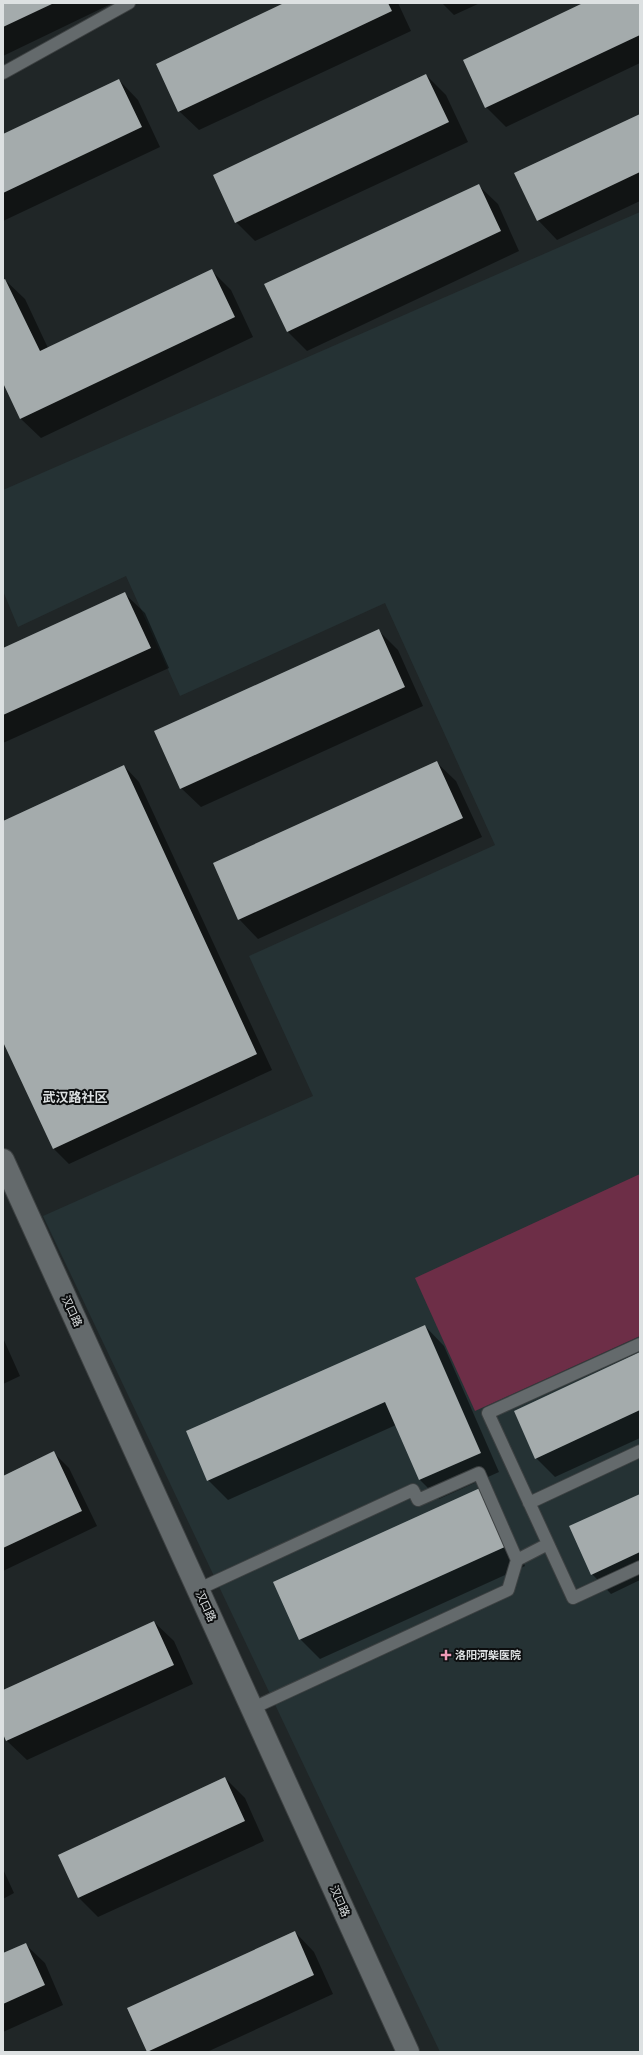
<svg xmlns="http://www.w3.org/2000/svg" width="643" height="2055" font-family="'Crimson Pro','Noto Sans SC',serif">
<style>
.built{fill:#253234}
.green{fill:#6d2e47}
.shadow{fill:#0007}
.building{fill:#a4abac}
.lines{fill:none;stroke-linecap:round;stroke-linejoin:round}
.service-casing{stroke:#3d4142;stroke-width:14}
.minor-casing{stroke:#3d4142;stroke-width:24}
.service{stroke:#646a6c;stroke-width:12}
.minor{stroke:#646a6c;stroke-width:22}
.poi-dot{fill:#ef9ab7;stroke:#0c0e0f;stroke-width:1.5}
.labels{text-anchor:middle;stroke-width:4;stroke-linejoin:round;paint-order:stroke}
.street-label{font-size:11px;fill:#dde1e2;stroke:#0c0e0f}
.poi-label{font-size:11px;font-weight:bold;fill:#dde1e2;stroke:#0c0e0f;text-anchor:start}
.quarter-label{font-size:13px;font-weight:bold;fill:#dde1e2;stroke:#0c0e0f}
</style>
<rect width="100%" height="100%" fill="#202627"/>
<path class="built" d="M 640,212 L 640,2052 L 440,2052 L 43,1216 L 313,1096 L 249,956 L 495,845 L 385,603 L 180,696 L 126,576 L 18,627 L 3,591 L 3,490 Z"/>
<path class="green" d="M 640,1174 L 640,1336 L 475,1411 L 415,1278 Z"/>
<path class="shadow" d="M 3,3 L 113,3 L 3,56 Z
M 287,3 L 398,3 L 411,31 L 199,130 L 179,111 Z
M 442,3 L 480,3 L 454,15 Z
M 586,3 L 640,3 L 640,63 L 506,127 L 486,107 Z
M 426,75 L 446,95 L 468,142 L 255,241 L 236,222 Z
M 119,80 L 138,100 L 160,147 L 3,221 L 3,135 Z
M 640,115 L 640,201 L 557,240 L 538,220 Z
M 478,185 L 498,204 L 519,251 L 307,351 L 288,332 Z
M 212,271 L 231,290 L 253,337 L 41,438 L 21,419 L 3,380 L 3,281 L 5,280 L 25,299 L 48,348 Z
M 125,594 L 145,613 L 169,668 L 3,743 L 3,649 Z
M 378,630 L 398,650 L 423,706 L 201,807 L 181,788 Z
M 436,762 L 456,781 L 482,837 L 258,939 L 239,919 Z
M 124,766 L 139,782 L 272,1070 L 69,1164 L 54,1149 L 3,1039 L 3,822 Z
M 425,1326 L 444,1346 L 499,1472 L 439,1499 L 420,1480 L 396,1425 L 228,1500 L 208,1480 Z
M 3,1338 L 20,1376 L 3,1384 Z
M 640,1354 L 640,1438 L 555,1477 L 536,1458 Z
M 54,1453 L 69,1468 L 97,1526 L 3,1571 L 3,1477 Z
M 640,1495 L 640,1580 L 611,1594 L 592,1574 Z
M 500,1509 L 525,1566 L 320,1659 L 300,1639 L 275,1582 Z
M 154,1622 L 174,1641 L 193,1684 L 27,1760 L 7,1741 L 3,1731 L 3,1692 Z
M 225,1778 L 245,1798 L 264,1841 L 98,1917 L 79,1898 Z
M 3,1869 L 14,1893 L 3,1899 Z
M 295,1932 L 314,1952 L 333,1994 L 207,2052 L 148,2051 Z
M 25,1944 L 45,1963 L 63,2005 L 3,2032 L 3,1954 Z"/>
<path class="building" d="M 3,3 L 54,3 L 3,27 Z
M 284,3 L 388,3 L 392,11 L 178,112 L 156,64 Z
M 583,3 L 640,3 L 640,35 L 485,108 L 463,60 Z
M 426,74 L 449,122 L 235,223 L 213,175 Z
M 119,79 L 142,127 L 3,193 L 3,134 Z
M 640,114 L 640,172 L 537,221 L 514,173 Z
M 479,184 L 501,231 L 287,332 L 264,284 Z
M 212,269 L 235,317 L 20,419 L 3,383 L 3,280 L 5,279 L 40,351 Z
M 125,592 L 151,648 L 3,715 L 3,648 Z
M 379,629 L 405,687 L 180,789 L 154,731 Z
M 437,761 L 463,818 L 238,920 L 213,863 Z
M 124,765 L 257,1054 L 53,1149 L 3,1042 L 3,821 Z
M 425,1325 L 481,1453 L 419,1480 L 385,1402 L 207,1481 L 186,1431 Z
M 640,1352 L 640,1410 L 535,1459 L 514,1411 Z
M 54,1451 L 82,1511 L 3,1548 L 3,1476 Z
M 480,1488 L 507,1546 L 299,1640 L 273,1582 Z
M 640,1494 L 640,1552 L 591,1575 L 569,1526 Z
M 154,1621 L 174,1665 L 6,1741 L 3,1734 L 3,1690 Z
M 225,1777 L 245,1821 L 78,1898 L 58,1855 Z
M 295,1931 L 314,1975 L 147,2052 L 127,2008 Z
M 26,1943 L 45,1985 L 3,2004 L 3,1953 Z"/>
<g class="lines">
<g class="service-casing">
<path id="service" d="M 3,73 L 129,3
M 640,1344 L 488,1413 L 573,1598 L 640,1567
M 529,1503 L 640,1451
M 199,1589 L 413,1490 L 418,1500 L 479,1473 L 517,1560
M 253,1708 L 508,1590 L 517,1560 L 548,1544"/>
</g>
<g class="minor-casing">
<path id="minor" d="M 3,1160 L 408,2052"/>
</g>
<use href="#service" class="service"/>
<use href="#minor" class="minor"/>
</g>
<path class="poi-dot" d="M444 1649h4v4h4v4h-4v4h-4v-4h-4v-4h4z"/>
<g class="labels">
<g class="street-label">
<text transform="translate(72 1311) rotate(65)" y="4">汉口路</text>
<text transform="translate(206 1606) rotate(65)" y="4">汉口路</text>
<text transform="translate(340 1901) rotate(66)" y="4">汉口路</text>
</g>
<g class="poi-label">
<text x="455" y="1659">洛阳河柴医院</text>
</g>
<g class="quarter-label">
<text x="75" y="1102">武汉路社区</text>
</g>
</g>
<rect width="643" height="2055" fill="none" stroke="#dde1e2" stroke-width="8"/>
</svg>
